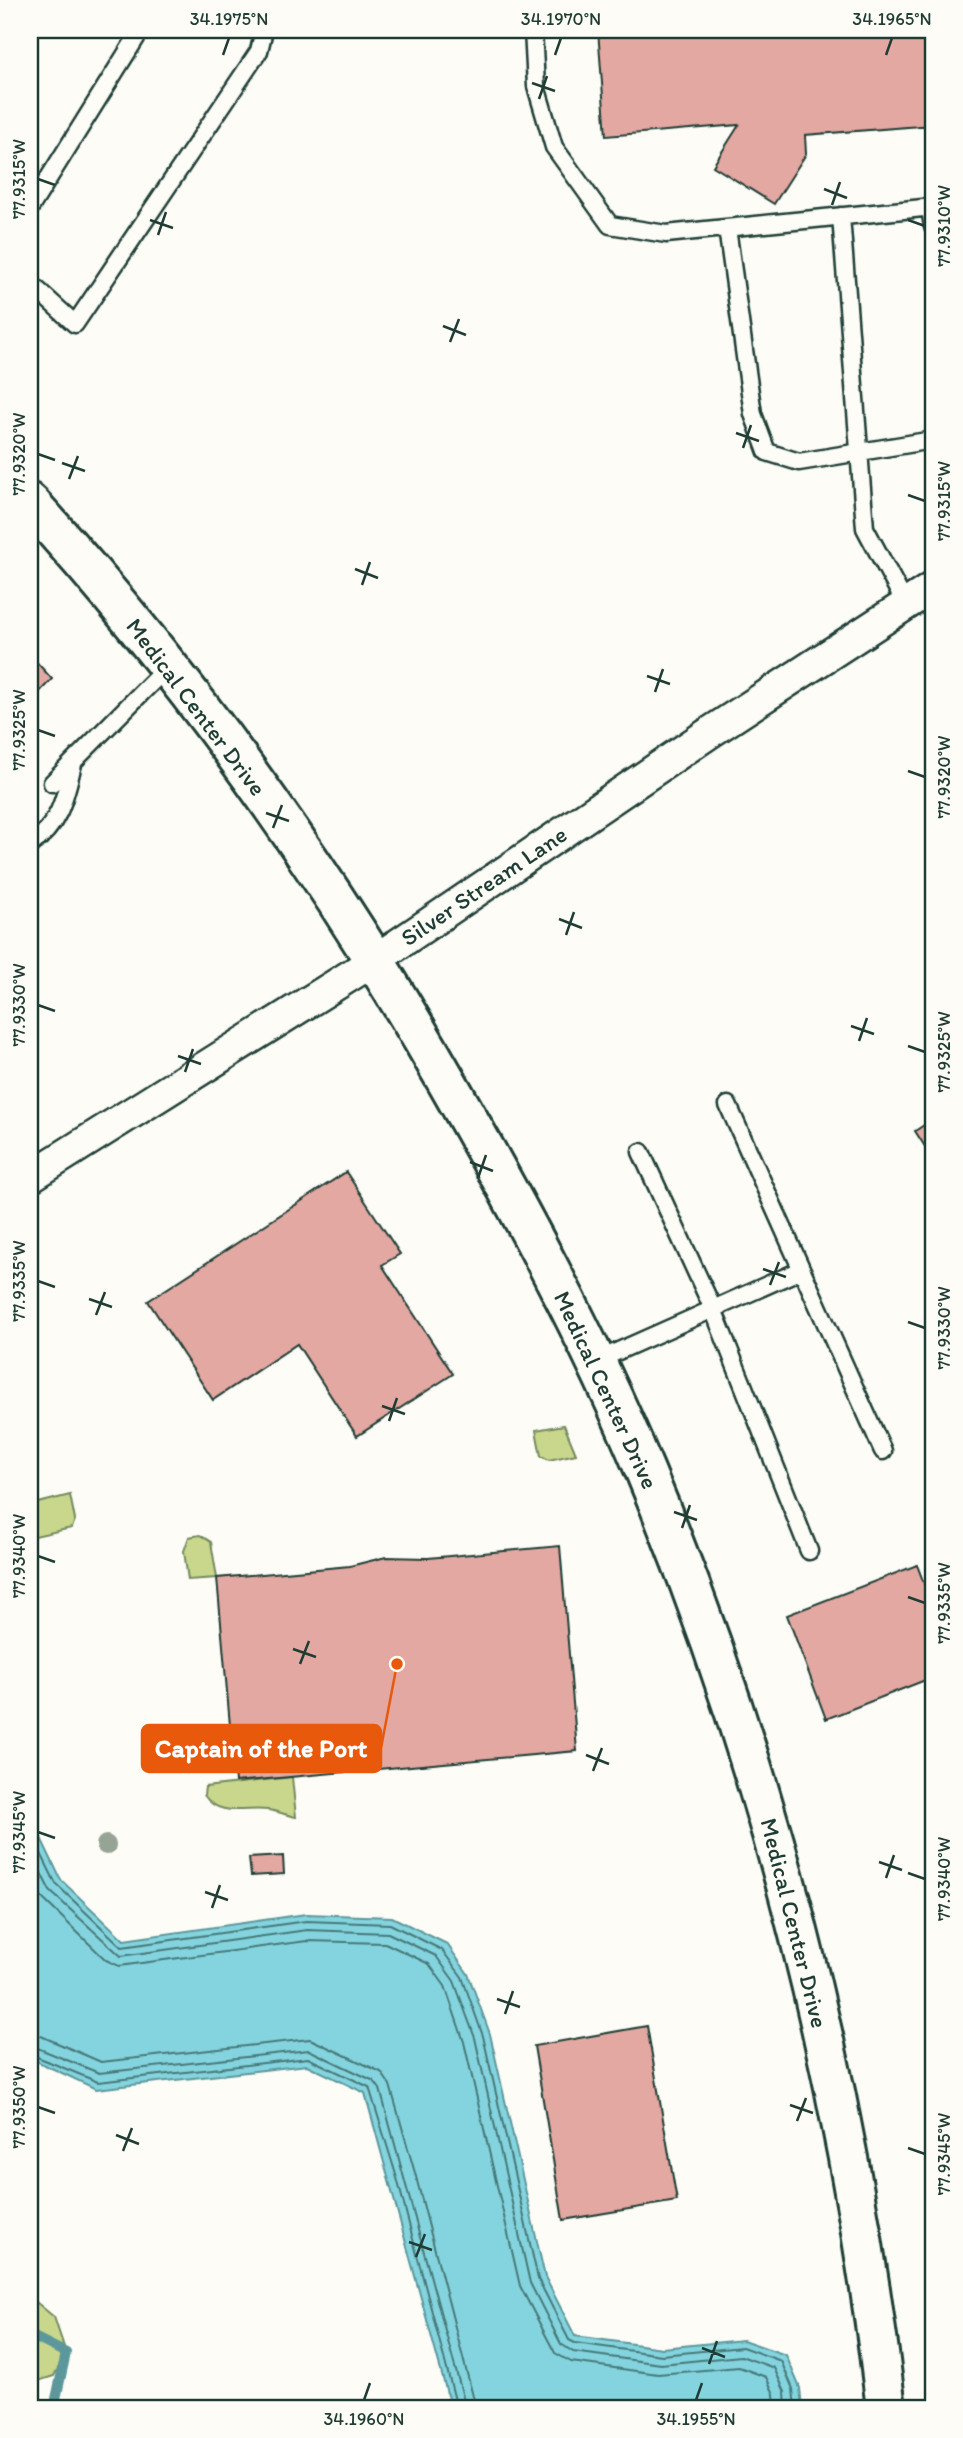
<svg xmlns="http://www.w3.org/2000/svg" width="963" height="2438" font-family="Itim,sans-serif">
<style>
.green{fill:#c8d78b;stroke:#748a60;stroke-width:2}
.water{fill:#84d4df;stroke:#5c989b;stroke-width:2}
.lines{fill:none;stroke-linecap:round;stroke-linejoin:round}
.shore{stroke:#477978;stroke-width:2}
.stream{stroke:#5c989b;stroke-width:10}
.building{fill:#e2a8a1;stroke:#1f3d34;stroke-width:2}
.lane-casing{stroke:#1f3d34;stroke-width:21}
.street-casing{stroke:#1f3d34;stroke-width:35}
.secondary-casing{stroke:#1f3d34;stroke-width:44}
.lane{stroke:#fdfcf7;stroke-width:16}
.street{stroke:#fdfcf7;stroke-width:30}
.secondary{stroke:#fdfcf7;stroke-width:38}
.tree{fill:#96a495}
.ticks{fill:none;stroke:#1f3d34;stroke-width:2.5}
.labels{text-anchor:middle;stroke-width:5;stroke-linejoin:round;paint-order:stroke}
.street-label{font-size:24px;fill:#1f3d34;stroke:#fdfcf7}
.leader{fill:none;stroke:#e8590c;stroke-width:2.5}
.callout-dot{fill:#e8590c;stroke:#fdfcf7;stroke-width:2.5}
.callout{fill:#e8590c;stroke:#e8590c;stroke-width:2.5}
.callout-label{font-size:26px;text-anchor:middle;font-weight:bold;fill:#fff}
.neatline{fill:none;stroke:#1f3d34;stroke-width:2.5}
.ticks-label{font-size:18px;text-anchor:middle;fill:#1f3d34}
</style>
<rect width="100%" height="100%" fill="#fdfcf7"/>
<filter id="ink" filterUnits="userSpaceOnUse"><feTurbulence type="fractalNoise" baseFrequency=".0143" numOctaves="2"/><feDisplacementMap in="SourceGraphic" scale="14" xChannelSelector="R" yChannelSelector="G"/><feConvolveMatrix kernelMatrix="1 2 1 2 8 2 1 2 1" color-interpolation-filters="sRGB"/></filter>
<g filter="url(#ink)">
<path class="green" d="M 564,1425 L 576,1454 L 549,1460 L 541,1456 L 536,1430 Z
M 70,1495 L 75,1520 L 72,1528 L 30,1537 L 30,1505 Z
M 200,1535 L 211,1542 L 217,1578 L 188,1580 L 184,1551 L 189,1537 Z
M 292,1777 L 296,1817 C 286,1815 277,1811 268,1810 C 245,1807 219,1818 204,1795 L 205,1787 Z
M 30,2297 L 54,2317 L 66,2353 L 54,2376 L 38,2381 L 30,2378 Z"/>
<path class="water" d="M 30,1815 L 61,1880 L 124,1940 L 306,1914 L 392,1917 L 447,1944 L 468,1974 L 490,2034 L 545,2277 L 575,2336 L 662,2348 L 743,2340 L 786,2355 L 800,2388 L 802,2408 L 451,2408 L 365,2093 L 307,2065 L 96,2089 L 30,2058 Z"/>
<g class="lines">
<path class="shore" d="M 30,1831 L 56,1884 L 122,1947 L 306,1921 L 390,1924 L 442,1950 L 462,1977 L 483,2036 L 538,2279 L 569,2340 L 575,2343 L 662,2355 L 742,2347 L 781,2361 L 793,2389 L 795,2408
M 30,1851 L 50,1891 L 121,1956 L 307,1930 L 388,1933 L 436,1956 L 454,1981 L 475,2038 L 530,2283 L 561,2344 L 573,2352 L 661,2364 L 741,2356 L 774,2368 L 785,2392 L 786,2408
M 30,1876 L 42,1898 L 106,1960 L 119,1966 L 307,1941 L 385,1943 L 429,1964 L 445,1986 L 464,2042 L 520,2286 L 555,2353 L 571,2362 L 658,2374 L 739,2367 L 766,2377 L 774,2394 L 775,2408
M 30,2035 L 41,2036 L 101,2062 L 310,2039 L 381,2072 L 390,2085 L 415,2173 L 476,2408
M 30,2045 L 99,2073 L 309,2050 L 374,2081 L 380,2089 L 466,2408
M 30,2054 L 98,2082 L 308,2058 L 369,2087 L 397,2178 L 457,2408"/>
<path class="stream" d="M 30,2335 L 66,2353 L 54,2408"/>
</g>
<path class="building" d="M 598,30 L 933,30 L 933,125 L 805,135 L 806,154 L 774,204 L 713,166 L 739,125 L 606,136 Z
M 30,655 L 52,679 L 30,702 Z
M 933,1119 L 933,1159 L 915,1131 Z
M 346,1172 L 400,1254 L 382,1265 L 453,1374 L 357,1436 L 297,1344 L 213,1400 L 148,1301 Z
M 560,1546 L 577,1751 L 235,1782 L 217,1578 L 350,1566 L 386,1557 L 428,1558 Z
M 917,1565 L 933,1607 L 933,1677 L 826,1719 L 787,1615 Z
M 283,1856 L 284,1874 L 251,1876 L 249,1858 Z
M 647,2026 L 677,2201 L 563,2220 L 534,2046 Z"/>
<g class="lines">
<g class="lane-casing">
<path id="lane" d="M 533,30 L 536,86 L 554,147 L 610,225 L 666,234 L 933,207
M 930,207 L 933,227
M 30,208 L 141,30
M 841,216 L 865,528 L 906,605
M 727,228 L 753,414 L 767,452 L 799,462 L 933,440
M 30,283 L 75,324 L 259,51 L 264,30
M 52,783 L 168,666
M 30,845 C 60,825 65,797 73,764
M 728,1105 L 883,1451
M 641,1152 L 713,1309 L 809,1551
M 596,1361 L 801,1270"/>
</g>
<g class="street-casing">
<path id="street" d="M 30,1177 L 375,960 L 709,733 L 933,587"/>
</g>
<g class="secondary-casing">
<path id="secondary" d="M 30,503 C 190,679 329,875 447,1082 C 519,1208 589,1337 645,1471 C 770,1771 848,2087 886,2408"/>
</g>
<use href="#lane" class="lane"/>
<use href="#street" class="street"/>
<use href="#secondary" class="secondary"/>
</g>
<circle class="tree" cx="106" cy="1845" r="10"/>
</g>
<path class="ticks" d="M 223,55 L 229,38M 555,55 L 561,38M 886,55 L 892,38M 532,83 L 555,91M 539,99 L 547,76M 38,179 L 55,185M 824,189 L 847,198M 832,205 L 840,182M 150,220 L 173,228M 908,220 L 925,226M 158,235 L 166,212M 443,326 L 466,335M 450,342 L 459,319M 736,433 L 759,441M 743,448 L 751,425M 38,454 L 55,460M 62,463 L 85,471M 69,479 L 78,456M 908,495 L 925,501M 355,569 L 378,578M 362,585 L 370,562M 647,676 L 670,684M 655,692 L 663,669M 38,730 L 55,736M 908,771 L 925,777M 266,813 L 289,821M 273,828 L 282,805M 559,919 L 582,928M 566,935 L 574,912M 38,1005 L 55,1011M 851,1026 L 874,1034M 859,1041 L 867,1018M 908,1046 L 925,1052M 178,1056 L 201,1064M 185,1072 L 193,1049M 470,1162 L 493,1171M 478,1178 L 486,1155M 763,1269 L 786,1277M 38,1281 L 55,1287M 770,1285 L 779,1262M 89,1299 L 112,1307M 96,1315 L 105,1292M 908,1322 L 925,1328M 382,1406 L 405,1414M 389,1421 L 397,1398M 674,1512 L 697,1520M 682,1528 L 690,1505M 38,1556 L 55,1562M 908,1597 L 925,1603M 293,1649 L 316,1657M 300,1664 L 309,1641M 586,1755 L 609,1764M 593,1771 L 602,1748M 38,1832 L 55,1838M 879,1862 L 902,1870M 908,1873 L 925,1879M 886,1878 L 894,1855M 205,1892 L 228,1900M 212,1908 L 220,1885M 497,1999 L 520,2007M 505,2014 L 513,1991M 790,2105 L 813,2113M 38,2107 L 55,2113M 797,2121 L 806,2098M 116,2135 L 139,2144M 908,2148 L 925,2154M 123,2151 L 132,2128M 409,2242 L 432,2250M 416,2257 L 425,2234M 702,2348 L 725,2357M 709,2364 L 717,2341M 364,2400 L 370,2383M 696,2400 L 702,2383"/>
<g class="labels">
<g class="street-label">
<text transform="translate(196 707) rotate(53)" y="8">Medical Center Drive</text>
<text transform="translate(484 886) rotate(-34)" y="8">Silver Stream Lane</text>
<text transform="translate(606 1390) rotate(65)" y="8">Medical Center Drive</text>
<text transform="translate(794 1923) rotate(76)" y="8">Medical Center Drive</text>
</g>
</g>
<path class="leader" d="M397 1664L381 1748"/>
<circle class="callout-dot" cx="397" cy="1664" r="7"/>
<rect class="callout" x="142" y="1725" width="239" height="47" rx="7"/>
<g class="callout-label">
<text x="261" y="1757">Captain of the Port</text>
</g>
<rect width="963" height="2438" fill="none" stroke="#fdfcf7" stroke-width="77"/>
<rect x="38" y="38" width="887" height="2362" class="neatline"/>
<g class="ticks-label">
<text x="229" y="25">34.1975°N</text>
<text x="561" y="25">34.1970°N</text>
<text x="892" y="25">34.1965°N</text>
<text transform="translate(19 179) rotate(-90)" y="6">77.9315°W</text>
<text transform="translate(944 226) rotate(-90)" y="6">77.9310°W</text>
<text transform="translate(19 454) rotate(-90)" y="6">77.9320°W</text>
<text transform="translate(944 501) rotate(-90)" y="6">77.9315°W</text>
<text transform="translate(19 730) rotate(-90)" y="6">77.9325°W</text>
<text transform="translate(944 777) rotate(-90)" y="6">77.9320°W</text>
<text transform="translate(19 1005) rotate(-90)" y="6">77.9330°W</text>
<text transform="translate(944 1052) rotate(-90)" y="6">77.9325°W</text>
<text transform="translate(19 1281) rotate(-90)" y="6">77.9335°W</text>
<text transform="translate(944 1328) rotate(-90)" y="6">77.9330°W</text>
<text transform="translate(19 1556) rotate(-90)" y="6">77.9340°W</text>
<text transform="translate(944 1603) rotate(-90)" y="6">77.9335°W</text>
<text transform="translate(19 1832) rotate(-90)" y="6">77.9345°W</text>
<text transform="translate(944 1879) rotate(-90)" y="6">77.9340°W</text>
<text transform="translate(19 2107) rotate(-90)" y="6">77.9350°W</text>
<text transform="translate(944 2154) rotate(-90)" y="6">77.9345°W</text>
<text x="364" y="2425">34.1960°N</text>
<text x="696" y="2425">34.1955°N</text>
</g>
</svg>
